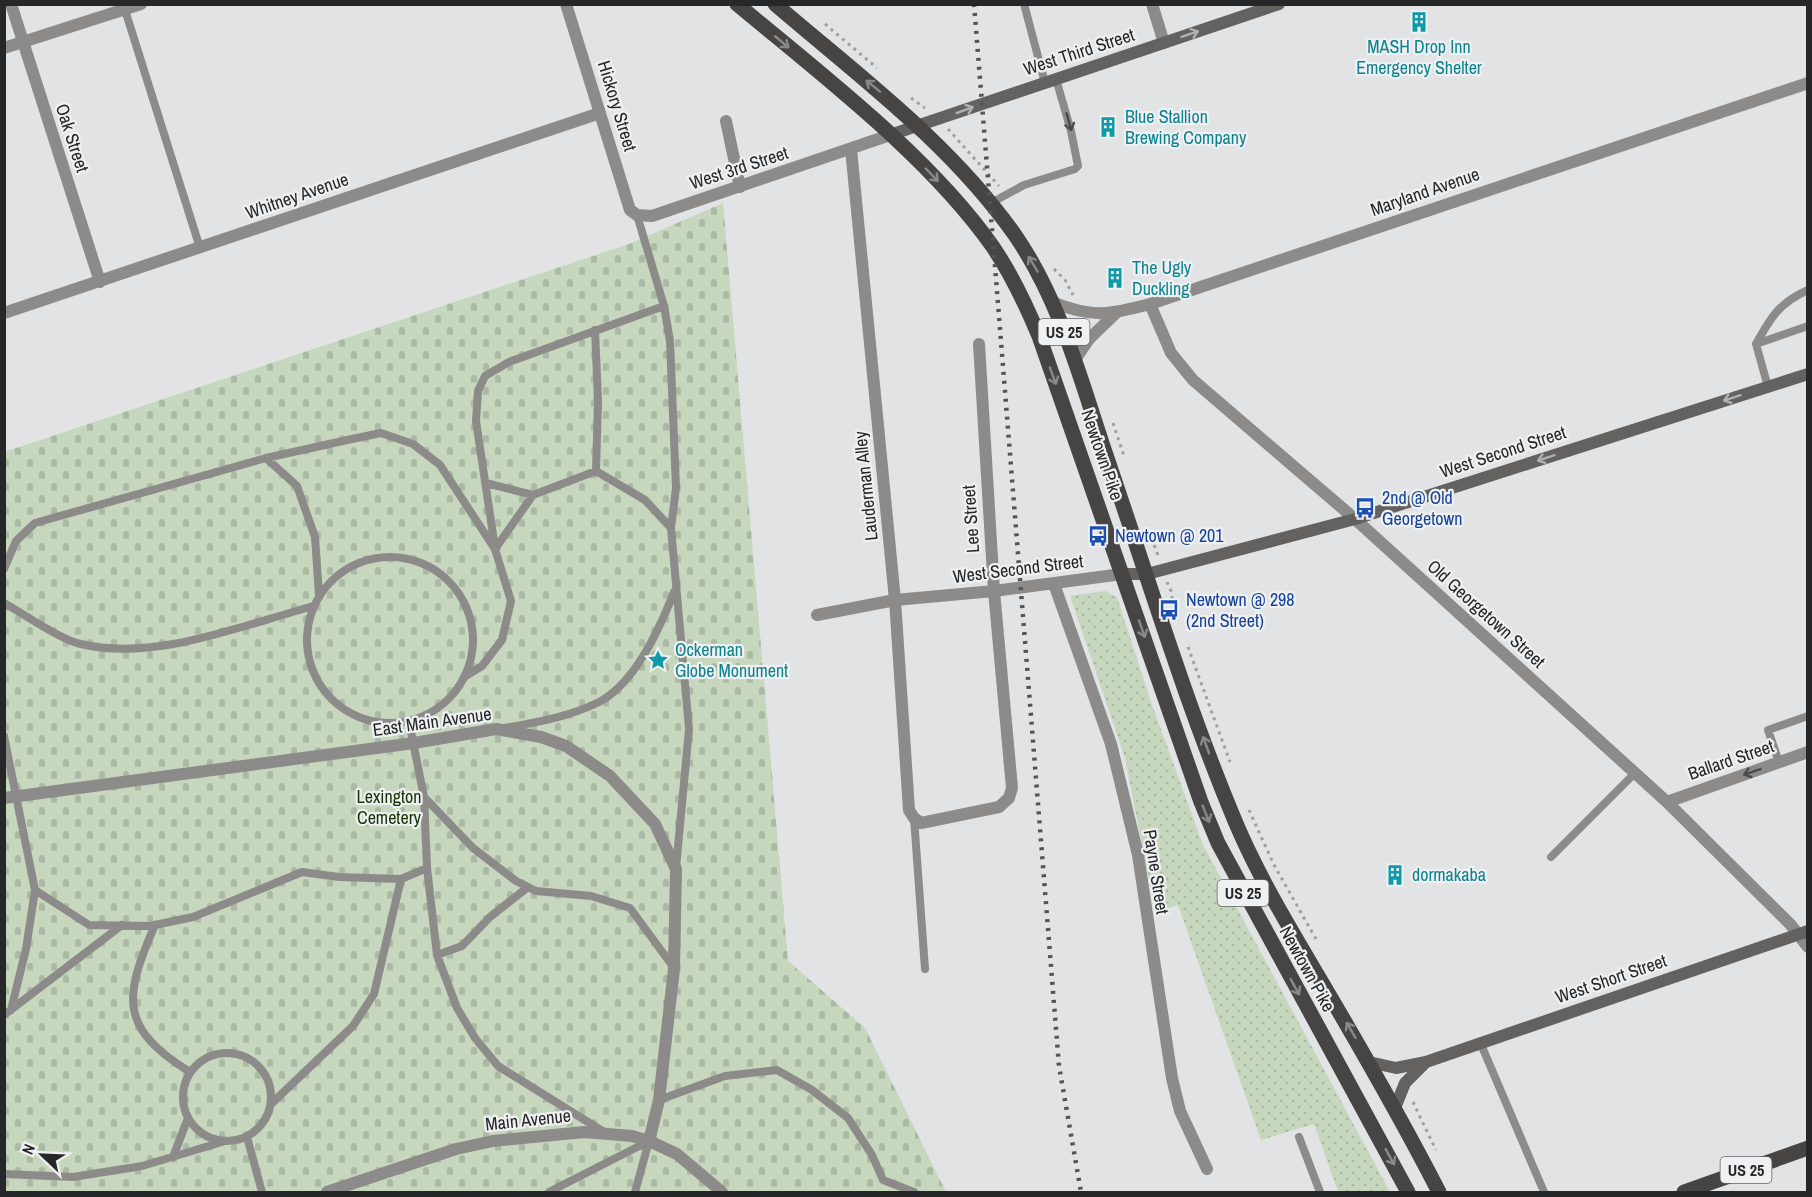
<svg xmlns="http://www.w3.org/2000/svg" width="1812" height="1197" font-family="'Archivo Narrow',sans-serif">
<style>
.grass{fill:url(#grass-dots)}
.cemetery{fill:url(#cemetery-stones)}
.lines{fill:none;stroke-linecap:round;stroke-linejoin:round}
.path{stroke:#9d9fa1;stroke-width:3;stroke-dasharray:3 4.5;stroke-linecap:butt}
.lane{stroke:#8c8b8a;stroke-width:8}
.street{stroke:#8c8b8a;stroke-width:12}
.secondary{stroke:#636261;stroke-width:12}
.primary{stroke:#474544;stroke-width:15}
.rail{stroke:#535456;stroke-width:4.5;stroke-dasharray:3 6;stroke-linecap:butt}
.oneway{stroke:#afb0b1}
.oneway2{stroke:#8a898a}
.oneway3{stroke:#4a4a4a}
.labels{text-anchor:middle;stroke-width:4.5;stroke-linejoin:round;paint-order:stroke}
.shield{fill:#eef0f2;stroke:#626365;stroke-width:1.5}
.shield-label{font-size:16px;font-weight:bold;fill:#262728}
.culture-label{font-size:18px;fill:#0d838f;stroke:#eef0f2;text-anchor:start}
.street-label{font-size:18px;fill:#262728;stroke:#eef0f2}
.transit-label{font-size:18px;fill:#164399;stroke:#eef0f2;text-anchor:start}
.park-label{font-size:18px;fill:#183205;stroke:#eef0f2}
</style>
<defs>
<pattern id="grass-dots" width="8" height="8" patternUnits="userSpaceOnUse" patternTransform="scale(1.5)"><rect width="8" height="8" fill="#c6d7be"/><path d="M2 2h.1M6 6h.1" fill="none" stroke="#aab9a3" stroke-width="1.8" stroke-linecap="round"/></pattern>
<pattern id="cemetery-stones" width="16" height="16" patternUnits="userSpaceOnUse" patternTransform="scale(1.5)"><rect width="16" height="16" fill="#c6d7be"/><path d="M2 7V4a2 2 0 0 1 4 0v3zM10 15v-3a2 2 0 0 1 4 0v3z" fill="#aab9a3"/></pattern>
</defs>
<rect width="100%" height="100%" fill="#e1e3e5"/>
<path class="grass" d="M 1105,591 L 1117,597 L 1150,699 L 1203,845 L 1390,1192 L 1338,1192 L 1314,1124 L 1261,1140 L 1178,905 L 1163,910 L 1154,907 L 1125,758 L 1070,596 Z"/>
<path class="cemetery" d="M 723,203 L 788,961 L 865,1028 L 946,1192 L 5,1192 L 4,452 L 629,244 Z"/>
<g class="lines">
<path class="path" d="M 825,24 L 877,68
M 911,98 L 925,108
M 948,129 L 999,186
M 1054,269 L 1065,280 L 1073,295
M 1113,423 L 1124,456
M 1149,531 L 1159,558
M 1167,582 L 1172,593 L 1172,601
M 1188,647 L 1230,762
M 1249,810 L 1274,865 L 1316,939
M 1413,1102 L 1436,1150"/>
<path class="lane" d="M 1024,4 L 1045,83
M 125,10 L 200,248
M 991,203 L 1024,185 L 1075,169 L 1078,166 L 1071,131 L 1056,79
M 637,215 L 664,306 L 670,341 L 676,488 L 671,528
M 595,330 L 598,401 L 596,471
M 1756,344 C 1771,317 1779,303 1808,290
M 1768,387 L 1756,344 L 1808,326
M 266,458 L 297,486 L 315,537 L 319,595
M 486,483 L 533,495
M 495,548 L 476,421 L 478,391 L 485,376 L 509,362 L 664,306
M 495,549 L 533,495 L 596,471 L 645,500 L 671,528 L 689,729 L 676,868
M307 640a83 83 0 1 1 166 0a83 83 0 1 1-166 0Z
M 4,569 L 16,541 L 35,523 L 266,458 L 352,439 L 381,433 L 413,444 L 440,465 L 495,549 L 511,601 L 502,640 L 482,666 L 464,677
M 4,603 C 24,614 61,640 81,644 C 155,662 242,625 314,606
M 409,722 L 424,797 L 427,868 L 437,955 L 457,1008 L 475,1038 L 498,1066 L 604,1132
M 505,728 C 537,722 569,717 599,702 C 634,684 660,628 674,592
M 4,736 L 35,890 L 89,925 L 150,926 L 193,917 L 302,872 L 339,877 L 401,879 L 427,868
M 1779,762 L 1768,730 L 1808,716
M 424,797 L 473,848 L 516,881 L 536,891 L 591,896 L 630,908 L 674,968
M 914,818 L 925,969
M 1551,857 L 1635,773
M 155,925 C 124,996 118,1028 190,1072
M 437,955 L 462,946 L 490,917 L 528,887
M 11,1010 L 26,949 L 35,890
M 4,1015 L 122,925
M 1480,1042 L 1544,1192
M183 1097a44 44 0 1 1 88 0a44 44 0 1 1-88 0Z
M 659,1100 L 725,1076 L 777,1070 L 812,1090 L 848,1118 L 872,1155 L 883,1180 L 914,1192
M 271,1104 L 353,1026 L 374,994 L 401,879
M 247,1137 L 262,1192
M 1299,1137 L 1320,1192
M 173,1157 L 188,1118
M 4,1174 L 73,1177 L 142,1166 L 222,1142
M 549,1192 L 649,1141
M 635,1192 L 649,1141"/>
<path class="street" d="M 11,4 L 100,282
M 566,4 L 630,210 L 637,215 L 652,216 L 890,135
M 1152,4 L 1164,43
M 4,48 L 141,4
M 726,121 L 740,187
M 851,149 L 895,600 L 909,810 L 914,818 L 921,823 L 999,807 L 1009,798 L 1012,788 L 994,591 L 979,344
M 1052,302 C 1092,318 1109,315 1150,304 L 1808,83
M 1150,304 L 1171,353 L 1193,380 L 1355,519 L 1667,802 L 1790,924 L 1808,947
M 4,313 L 600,113
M 1074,361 L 1089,339 L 1116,313
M 1054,584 L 1111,744 L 1138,855 L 1172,1078 L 1180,1111 L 1207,1169
M 817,615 L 895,600 L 994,591 L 1122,574
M 4,798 L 414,743 L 496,729 L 541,737 L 566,746 L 610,776 L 655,824 L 676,869 L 674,969 L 659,1100 L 649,1141
M 1667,802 L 1808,752
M 327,1192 L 456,1149 L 493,1141 L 584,1132 L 632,1136 L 649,1141 L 677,1154 L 722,1192"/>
<path class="secondary" d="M 890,135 L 1279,4
M 1122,574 L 1147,574 L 1355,519 L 1808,374
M 1369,1062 L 1396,1068 L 1426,1062 L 1808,931
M 1395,1108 L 1405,1083 L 1425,1063"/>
<path class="primary" d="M 737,4 C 822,75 930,157 993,247 C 1012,275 1026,305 1039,336 L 1201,802 L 1218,843 L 1408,1192
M 775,4 C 860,77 950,143 1015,235 C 1059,299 1079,374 1103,446 C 1146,571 1184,699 1235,821 C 1259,878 1292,932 1324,986 C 1364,1054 1403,1122 1439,1192
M 1684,1192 L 1808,1148"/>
<path class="rail" d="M 974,4 L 1059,1066 L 1081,1192"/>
</g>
<defs><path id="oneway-shaft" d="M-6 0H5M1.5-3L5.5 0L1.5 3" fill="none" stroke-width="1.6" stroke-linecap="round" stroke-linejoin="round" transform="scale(1.5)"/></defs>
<g class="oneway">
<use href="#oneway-shaft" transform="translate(1190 34) rotate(-18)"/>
<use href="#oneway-shaft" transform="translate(965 110) rotate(-20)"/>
<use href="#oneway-shaft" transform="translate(1732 398) rotate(162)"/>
<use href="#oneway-shaft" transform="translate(1546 458) rotate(162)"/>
</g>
<g class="oneway2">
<use href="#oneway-shaft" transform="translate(782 42) rotate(40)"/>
<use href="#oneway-shaft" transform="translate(873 86) rotate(-141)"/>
<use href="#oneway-shaft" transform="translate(932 175) rotate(46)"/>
<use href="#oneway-shaft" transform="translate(1033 264) rotate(-121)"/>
<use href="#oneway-shaft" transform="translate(1053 376) rotate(70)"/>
<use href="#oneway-shaft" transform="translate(1142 629) rotate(71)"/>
<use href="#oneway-shaft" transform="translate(1206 745) rotate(-110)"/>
<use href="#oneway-shaft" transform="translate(1206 814) rotate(68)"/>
<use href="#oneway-shaft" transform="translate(1295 987) rotate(61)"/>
<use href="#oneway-shaft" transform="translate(1351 1030) rotate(-120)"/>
<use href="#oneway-shaft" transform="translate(1390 1157) rotate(61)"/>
</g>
<g class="oneway3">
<use href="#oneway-shaft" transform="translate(1069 122) rotate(74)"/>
<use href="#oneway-shaft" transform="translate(1752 772) rotate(161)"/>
</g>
<defs>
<g id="building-bare" transform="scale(1.62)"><path d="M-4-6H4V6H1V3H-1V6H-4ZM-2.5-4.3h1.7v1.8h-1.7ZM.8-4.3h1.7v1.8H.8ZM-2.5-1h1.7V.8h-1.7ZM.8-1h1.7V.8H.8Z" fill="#0f9aa8" stroke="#eef0f2" stroke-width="2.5" paint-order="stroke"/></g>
<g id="bus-bare" transform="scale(1.62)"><path d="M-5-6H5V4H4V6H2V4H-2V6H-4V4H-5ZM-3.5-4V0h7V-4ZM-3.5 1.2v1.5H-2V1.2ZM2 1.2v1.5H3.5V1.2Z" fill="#1a4fb4" stroke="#eef0f2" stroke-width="2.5" paint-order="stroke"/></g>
<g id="sight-bare" transform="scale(1.62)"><path d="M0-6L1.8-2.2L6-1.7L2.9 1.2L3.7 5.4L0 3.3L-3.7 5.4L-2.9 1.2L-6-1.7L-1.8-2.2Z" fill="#0f9aa8" stroke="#eef0f2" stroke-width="2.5" paint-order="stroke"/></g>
</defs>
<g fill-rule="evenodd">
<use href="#building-bare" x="1419" y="22"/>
<use href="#building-bare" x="1108" y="127"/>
<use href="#building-bare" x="1115" y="278"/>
<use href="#bus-bare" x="1365" y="508"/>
<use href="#bus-bare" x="1098" y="536"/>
<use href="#bus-bare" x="1169" y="610"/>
<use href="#sight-bare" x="658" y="660"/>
<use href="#building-bare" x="1395" y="875"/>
</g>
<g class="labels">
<g class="shield">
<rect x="1038.5" y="319" width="51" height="26" rx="4.5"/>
<rect x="1217.5" y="880" width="51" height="26" rx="4.5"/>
<rect x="1720.5" y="1157" width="51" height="26" rx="4.5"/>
</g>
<g class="shield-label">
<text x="1064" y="338">US 25</text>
<text x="1243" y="899">US 25</text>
<text x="1746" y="1176">US 25</text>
</g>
<g class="culture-label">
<text x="1419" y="53" text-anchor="middle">MASH Drop Inn<tspan x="1419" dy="21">Emergency Shelter</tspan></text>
<text x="1125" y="123">Blue Stallion<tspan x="1125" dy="21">Brewing Company</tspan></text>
<text x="1132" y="274">The Ugly<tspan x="1132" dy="21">Duckling</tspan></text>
<text x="675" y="656">Ockerman<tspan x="675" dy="21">Globe Monument</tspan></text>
<text x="1412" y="881">dormakaba</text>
</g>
<g class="street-label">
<text transform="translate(1079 52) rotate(-18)" y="6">West Third Street</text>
<text transform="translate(617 106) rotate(73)" y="6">Hickory Street</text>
<text transform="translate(72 138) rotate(72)" y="6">Oak Street</text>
<text transform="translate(739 168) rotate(-18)" y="6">West 3rd Street</text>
<text transform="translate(1425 192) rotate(-19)" y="6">Maryland Avenue</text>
<text transform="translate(297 196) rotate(-19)" y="6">Whitney Avenue</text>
<text transform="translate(1503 452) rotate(-18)" y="6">West Second Street</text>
<text transform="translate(1102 455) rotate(71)" y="6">Newtown Pike</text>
<text transform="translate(866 486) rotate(-96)" y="6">Lauderman Alley</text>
<text transform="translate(971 519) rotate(-94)" y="6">Lee Street</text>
<text transform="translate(1018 569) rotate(-7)" y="6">West Second Street</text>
<text transform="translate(1486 614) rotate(42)" y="6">Old Georgetown Street</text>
<text transform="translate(432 722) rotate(-8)" y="6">East Main Avenue</text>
<text transform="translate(1731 760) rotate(-19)" y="6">Ballard Street</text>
<text transform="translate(1156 872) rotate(81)" y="6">Payne Street</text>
<text transform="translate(1307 969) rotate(61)" y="6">Newtown Pike</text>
<text transform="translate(1611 979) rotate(-19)" y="6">West Short Street</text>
<text transform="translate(528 1120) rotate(-6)" y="6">Main Avenue</text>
</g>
<g class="transit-label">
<text x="1382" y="504">2nd @ Old<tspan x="1382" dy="21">Georgetown</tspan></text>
<text x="1115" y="542">Newtown @ 201</text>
<text x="1186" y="606">Newtown @ 298<tspan x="1186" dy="21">(2nd Street)</tspan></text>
</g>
<g class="park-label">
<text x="389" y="803">Lexington<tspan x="389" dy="21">Cemetery</tspan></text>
</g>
</g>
<rect width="1812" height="1197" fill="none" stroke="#262728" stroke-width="12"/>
<g transform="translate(42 1155) rotate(293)" stroke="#eef0f2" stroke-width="4.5" paint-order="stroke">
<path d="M0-4.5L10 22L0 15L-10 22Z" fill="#262728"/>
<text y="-9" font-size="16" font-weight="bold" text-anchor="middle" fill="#262728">N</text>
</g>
</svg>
